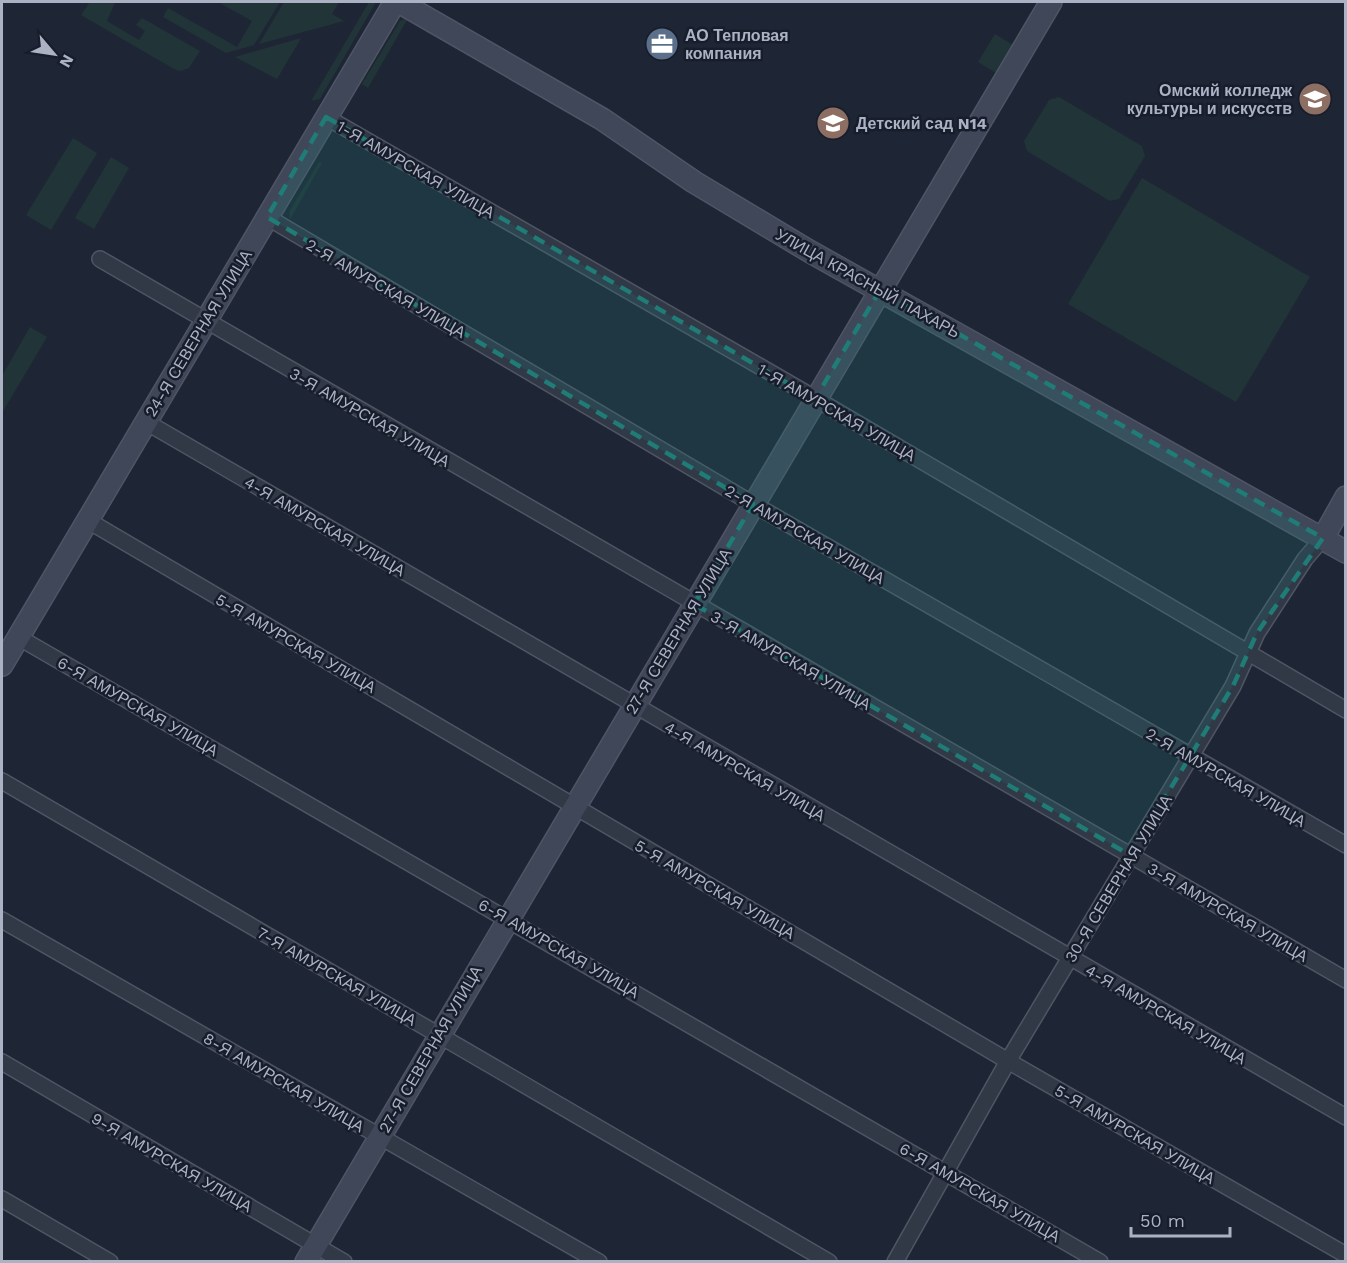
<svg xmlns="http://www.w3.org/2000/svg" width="1347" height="1263" font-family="'Work Sans',sans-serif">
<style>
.green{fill:#213438}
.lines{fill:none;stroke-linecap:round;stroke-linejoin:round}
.street-casing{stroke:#4f5564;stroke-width:18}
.secondary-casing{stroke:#4f5564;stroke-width:24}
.street{stroke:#313846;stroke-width:15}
.secondary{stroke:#3f4759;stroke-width:21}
.marked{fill:#1f7c77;fill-opacity:0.2;stroke:#1f7c77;stroke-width:4.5;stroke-dasharray:12 8;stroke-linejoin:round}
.labels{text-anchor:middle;stroke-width:5;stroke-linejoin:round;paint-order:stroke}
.poi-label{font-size:16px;font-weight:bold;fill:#abb2c4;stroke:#171d2a;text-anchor:start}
.street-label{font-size:16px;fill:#abb2c4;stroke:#171d2a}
</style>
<rect width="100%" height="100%" fill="#1e2635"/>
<path class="green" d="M 90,2 L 115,2 L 107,21 L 139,40 L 145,31 L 136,25 L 142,18 L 200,51 L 189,68 L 180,71 L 174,69 L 81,15 Z
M 218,2 L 280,2 L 254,45 L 226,53 L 163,17 L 168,8 L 237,47 L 252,21 Z
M 284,2 L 339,2 L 332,14 L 344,21 L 259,44 Z
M 369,2 L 376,2 L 320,99 L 311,101 Z
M 408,18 L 368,88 L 362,84 L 400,21 Z
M 995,34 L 1013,45 L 996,73 L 978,62 Z
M 301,38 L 277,79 L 235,57 Z
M 1059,97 L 1142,146 L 1145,156 L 1119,199 L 1110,201 L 1027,151 L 1024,141 L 1049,100 Z
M 73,138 L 97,153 L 51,230 L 26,215 Z
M 111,157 L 129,168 L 94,229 L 75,218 Z
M 319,162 L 322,163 L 290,220 L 289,212 Z
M 1142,178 L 1310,277 L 1236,402 L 1068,304 Z
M 30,327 L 47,337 L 2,413 L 2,376 Z"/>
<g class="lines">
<g class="street-casing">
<path id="street" d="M 326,117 L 799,389 L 1346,710
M 267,217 L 753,504 L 1346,845
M 100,259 L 1346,980
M 146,422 L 1346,1117
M 87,520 L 1008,1061 L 1346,1255
M 18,637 L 1100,1262
M 2,781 L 829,1262
M 2,920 L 599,1262
M 2,1062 L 344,1262
M 2,1199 L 110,1262
M 895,1262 L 1008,1061 L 1233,686 L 1257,633 L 1305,559 L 1323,538"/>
</g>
<g class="secondary-casing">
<path id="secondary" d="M 399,2 L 602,119 L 694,182 L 809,251 L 1346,552
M 1323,538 L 1346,497
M 2,665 L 395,2
M 306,1262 L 1051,2"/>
</g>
<use href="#street" class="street"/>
<use href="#secondary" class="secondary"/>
</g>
<path class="marked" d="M 326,117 L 815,399 L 880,290 L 1323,538 L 1257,633 L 1233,686 L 1130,855 L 694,604 L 753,504 L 267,217 Z"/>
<defs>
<g id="office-disc" transform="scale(1.725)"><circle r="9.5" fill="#5c6f8a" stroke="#171d2a"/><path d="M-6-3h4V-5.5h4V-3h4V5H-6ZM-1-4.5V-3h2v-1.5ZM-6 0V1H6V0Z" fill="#fff"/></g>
<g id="university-disc" transform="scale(1.725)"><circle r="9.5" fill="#8d6e63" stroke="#171d2a"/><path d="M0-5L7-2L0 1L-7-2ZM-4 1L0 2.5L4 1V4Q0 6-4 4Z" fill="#fff"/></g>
<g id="school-disc" transform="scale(1.725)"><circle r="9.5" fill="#8d6e63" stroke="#171d2a"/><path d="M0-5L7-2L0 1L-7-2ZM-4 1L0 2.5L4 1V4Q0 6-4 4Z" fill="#fff"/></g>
</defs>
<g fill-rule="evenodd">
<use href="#office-disc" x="662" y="44"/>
<use href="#university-disc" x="1315" y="99"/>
<use href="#school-disc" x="833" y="123"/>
</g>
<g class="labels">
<g class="poi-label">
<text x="685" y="41">АО Тепловая<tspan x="685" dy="18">компания</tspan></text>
<text x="1292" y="96" text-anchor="end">Омский колледж<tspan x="1292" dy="18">культуры и искусств</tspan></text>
<text x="856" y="129">Детский сад N14</text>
</g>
<g class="street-label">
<text transform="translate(416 169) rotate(30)" y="6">1-Я АМУРСКАЯ УЛИЦА</text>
<text transform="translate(868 283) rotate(29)" y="6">УЛИЦА КРАСНЫЙ ПАХАРЬ</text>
<text transform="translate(386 288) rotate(30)" y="6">2-Я АМУРСКАЯ УЛИЦА</text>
<text transform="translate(198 333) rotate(-59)" y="6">24-Я СЕВЕРНАЯ УЛИЦА</text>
<text transform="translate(837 412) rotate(30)" y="6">1-Я АМУРСКАЯ УЛИЦА</text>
<text transform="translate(370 417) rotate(30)" y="6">3-Я АМУРСКАЯ УЛИЦА</text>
<text transform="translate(325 526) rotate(30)" y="6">4-Я АМУРСКАЯ УЛИЦА</text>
<text transform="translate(805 534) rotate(30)" y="6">2-Я АМУРСКАЯ УЛИЦА</text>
<text transform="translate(678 631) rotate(-59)" y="6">27-Я СЕВЕРНАЯ УЛИЦА</text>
<text transform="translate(296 643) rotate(30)" y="6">5-Я АМУРСКАЯ УЛИЦА</text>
<text transform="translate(791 660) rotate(30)" y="6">3-Я АМУРСКАЯ УЛИЦА</text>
<text transform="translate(138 706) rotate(30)" y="6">6-Я АМУРСКАЯ УЛИЦА</text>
<text transform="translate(745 771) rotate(30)" y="6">4-Я АМУРСКАЯ УЛИЦА</text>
<text transform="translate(1226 777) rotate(30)" y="6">2-Я АМУРСКАЯ УЛИЦА</text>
<text transform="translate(1118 878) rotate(-59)" y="6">30-Я СЕВЕРНАЯ УЛИЦА</text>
<text transform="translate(715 889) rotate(30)" y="6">5-Я АМУРСКАЯ УЛИЦА</text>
<text transform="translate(1228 912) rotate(30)" y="6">3-Я АМУРСКАЯ УЛИЦА</text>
<text transform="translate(559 948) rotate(30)" y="6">6-Я АМУРСКАЯ УЛИЦА</text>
<text transform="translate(337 976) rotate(30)" y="6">7-Я АМУРСКАЯ УЛИЦА</text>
<text transform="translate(1166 1014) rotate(30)" y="6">4-Я АМУРСКАЯ УЛИЦА</text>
<text transform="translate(430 1049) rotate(-60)" y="6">27-Я СЕВЕРНАЯ УЛИЦА</text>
<text transform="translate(284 1082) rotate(30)" y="6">8-Я АМУРСКАЯ УЛИЦА</text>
<text transform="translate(1135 1134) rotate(30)" y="6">5-Я АМУРСКАЯ УЛИЦА</text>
<text transform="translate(172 1162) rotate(30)" y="6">9-Я АМУРСКАЯ УЛИЦА</text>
<text transform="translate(980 1192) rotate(30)" y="6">6-Я АМУРСКАЯ УЛИЦА</text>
</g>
</g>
<rect width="1347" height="1263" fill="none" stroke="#abb2c4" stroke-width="6"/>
<g transform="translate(54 54) rotate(119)" stroke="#171d2a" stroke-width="4.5" paint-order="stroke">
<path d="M0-4.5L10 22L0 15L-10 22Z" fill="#abb2c4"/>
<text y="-9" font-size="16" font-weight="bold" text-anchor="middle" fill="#abb2c4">N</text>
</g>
<path d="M1131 1227v9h99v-9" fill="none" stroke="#abb2c4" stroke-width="3"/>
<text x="1140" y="1227" font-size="18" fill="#abb2c4" stroke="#171d2a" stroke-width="4.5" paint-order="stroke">50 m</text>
</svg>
